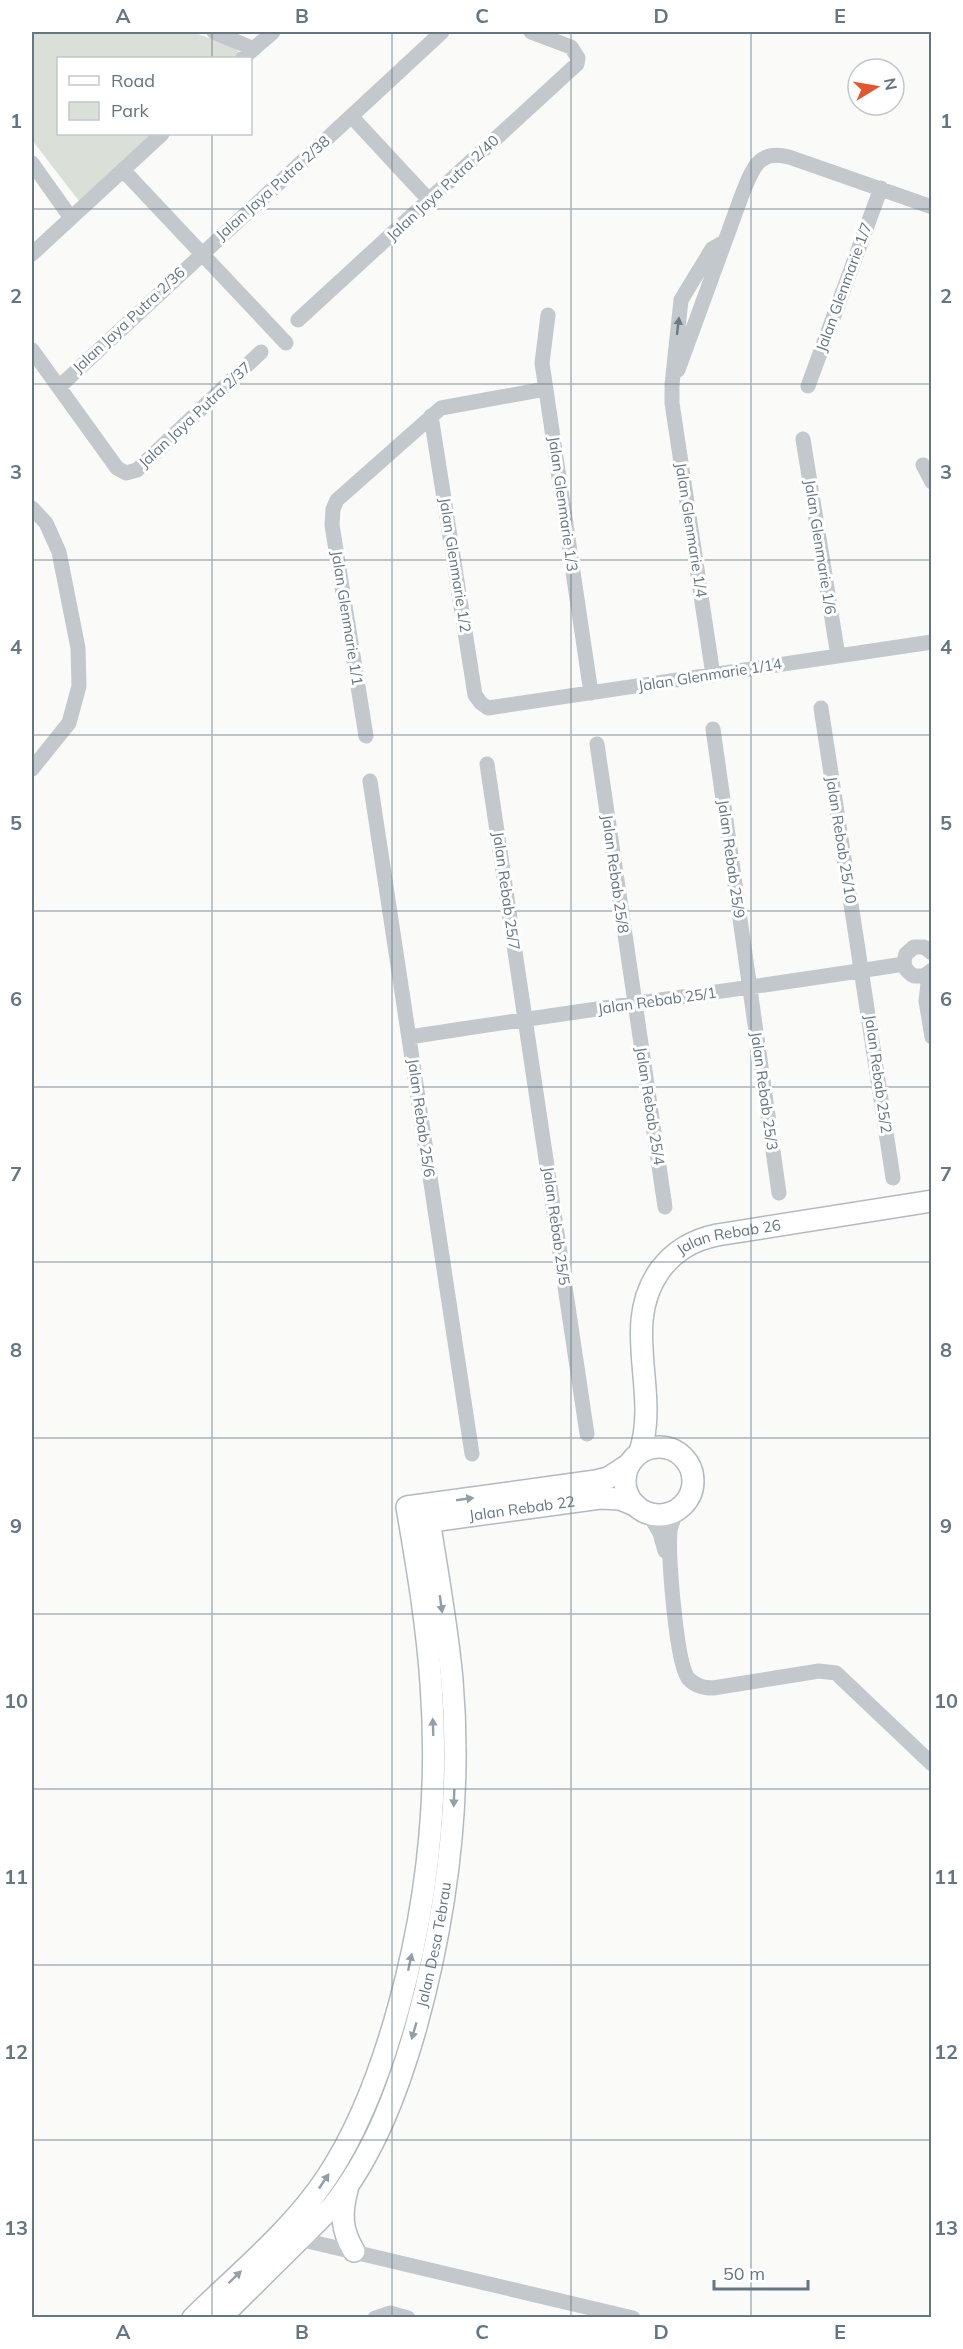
<svg xmlns="http://www.w3.org/2000/svg" width="963" height="2349" font-family="Mulish,sans-serif">
<style>
.green{fill:#dadfd7}
.lines{fill:none;stroke-linecap:round;stroke-linejoin:round}
.secondary-casing{stroke:#b3babf;stroke-width:24}
.street{stroke:#c3c8cc;stroke-width:15}
.secondary{stroke:#fff;stroke-width:21}
.oneway{fill:#6a7a87}
.oneway2{fill:#939fa8}
.grid{fill:none;stroke:#657683;stroke-width:1.5;stroke-opacity:0.55}
.labels{text-anchor:middle;stroke-width:6;stroke-linejoin:round;paint-order:stroke}
.street-label{font-size:15px;fill:#657683;stroke:#fff}
.neatline{fill:none;stroke:#657683;stroke-width:2}
.grid-label{font-size:20px;text-anchor:middle;font-weight:bold;fill:#657683}
</style>
<rect width="100%" height="100%" fill="#fafaf8"/>
<path class="green" d="M 32,32 L 193,32 L 233,47 L 240,53 L 235,58 L 58,58 L 58,134 L 153,134 L 79,201 L 32,140 Z"/>
<g class="lines">
<g class="secondary-casing">
<g id="secondary">
<circle cx="659" cy="1481" r="34"/>
<path id="s1" d="M 640,1452 C 660,1390 620,1326 660,1270 C 675,1250 693,1240 717,1235 L 932,1201"/>
<path id="s2" d="M 417,1523 L 600,1498 L 620,1499 L 635,1505"/>
<path d="M 347,2190 C 341,2213 341,2230 354,2251"/>
<path d="M 193,2318 C 239,2273 292,2230 327,2177 C 361,2126 383,2064 399,2006 C 428,1901 439,1791 431,1683 C 427,1624 417,1565 407,1507 L 596,1481 L 608,1478 L 628,1465"/>
<path id="s3" d="M 220,2318 L 332,2207 C 374,2155 398,2090 416,2027 C 447,1914 462,1798 452,1680 C 447,1622 435,1563 427,1505"/>
</g>
</g>
<path class="street" d="M 214,32 L 254,49
M 243,58 L 273,32
M 352,117 L 429,200
M 32,163 L 71,218
M 123,170 L 286,343
M 32,254 L 162,134
M 548,315 L 542,363 L 591,693
M 298,320 L 577,64 L 578,58 L 571,47 L 531,32
M 32,350 L 117,468 L 126,473 L 137,470 L 261,352
M 678,370 L 743,192 C 753,168 759,149 789,157 L 932,207
M 808,386 L 881,188
M 59,387 L 442,32
M 431,416 L 475,695 L 481,703 L 488,708 L 932,642
M 803,439 L 838,656
M 923,465 L 932,482
M 32,508 L 46,523 L 59,552 L 78,648 L 79,686 L 69,723 L 32,769
M 713,675 L 672,403 L 672,385 L 681,300 L 712,249 L 724,242
M 821,708 L 893,1178
M 713,729 L 779,1193
M 366,736 L 332,525 L 333,509 L 337,500 L 441,408 L 545,389
M 597,744 L 665,1207
M 487,764 L 587,1434
M 370,781 L 472,1454
M 932,953 L 924,947 L 914,947 L 906,954 C 902,964 905,971 914,976 L 924,976 L 932,970
M 929,973 L 926,1001 L 932,1037
M 410,1037 C 574,1011 739,990 904,964
M 677,1509 C 675,1517 671,1524 670,1531 C 668,1555 676,1662 688,1678 C 694,1685 703,1688 713,1688 L 819,1671 L 836,1673 L 932,1764
M 648,1513 L 660,1533 L 665,1551
M 295,2235 L 299,2239 L 633,2318
M 375,2318 L 390,2313 L 408,2318"/>
<use href="#secondary" class="secondary"/>
</g>
<defs><path id="oneway-solid" d="M-6-.8H1V-3.2L6.5 0L1 3.2V.8H-6Z" transform="scale(1.5)"/></defs>
<use class="oneway" href="#oneway-solid" transform="translate(678 326) rotate(-83)"/>
<g class="oneway2">
<use href="#oneway-solid" transform="translate(465 1499) rotate(-8)"/>
<use href="#oneway-solid" transform="translate(441 1604) rotate(82)"/>
<use href="#oneway-solid" transform="translate(433 1727) rotate(-92)"/>
<use href="#oneway-solid" transform="translate(454 1798) rotate(92)"/>
<use href="#oneway-solid" transform="translate(410 1962) rotate(-78)"/>
<use href="#oneway-solid" transform="translate(414 2031) rotate(106)"/>
<use href="#oneway-solid" transform="translate(324 2181) rotate(-56)"/>
<use href="#oneway-solid" transform="translate(235 2277) rotate(-44)"/>
</g>
<path class="grid" d="M 212,32 L 212,58M 392,32 L 392,2318M 571,32 L 571,2318M 751,32 L 751,2318M 212,134 L 212,2318M 32,209 L 932,209M 32,384 L 932,384M 32,560 L 932,560M 32,735 L 932,735M 32,911 L 932,911M 32,1087 L 932,1087M 32,1262 L 932,1262M 32,1438 L 932,1438M 32,1614 L 932,1614M 32,1789 L 932,1789M 32,1965 L 932,1965M 32,2140 L 932,2140"/>
<g class="labels">
<g class="street-label">
<text transform="translate(273 188) rotate(-42)" y="5">Jalan Jaya Putra 2/38</text>
<text transform="translate(443 188) rotate(-43)" y="5">Jalan Jaya Putra 2/40</text>
<text transform="translate(844 287) rotate(-70)" y="5">Jalan Glenmarie 1/7</text>
<text transform="translate(129 320) rotate(-43)" y="5">Jalan Jaya Putra 2/36</text>
<text transform="translate(195 415) rotate(-43)" y="5">Jalan Jaya Putra 2/37</text>
<text transform="translate(563 504) rotate(82)" y="5">Jalan Glenmarie 1/3</text>
<text transform="translate(691 530) rotate(81)" y="5">Jalan Glenmarie 1/4</text>
<text transform="translate(820 547) rotate(81)" y="5">Jalan Glenmarie 1/6</text>
<text transform="translate(455 565) rotate(81)" y="5">Jalan Glenmarie 1/2</text>
<text transform="translate(347 618) rotate(81)" y="5">Jalan Glenmarie 1/1</text>
<text transform="translate(710 675) rotate(-9)" y="5">Jalan Glenmarie 1/14</text>
<text transform="translate(841 840) rotate(81)" y="5">Jalan Rebab 25/10</text>
<text transform="translate(731 859) rotate(82)" y="5">Jalan Rebab 25/9</text>
<text transform="translate(615 874) rotate(82)" y="5">Jalan Rebab 25/8</text>
<text transform="translate(506 891) rotate(82)" y="5">Jalan Rebab 25/7</text>
<text transform="translate(657 1001) rotate(-8)" y="5">Jalan Rebab 25/1</text>
<text transform="translate(878 1074) rotate(82)" y="5">Jalan Rebab 25/2</text>
<text transform="translate(764 1091) rotate(82)" y="5">Jalan Rebab 25/3</text>
<text transform="translate(650 1106) rotate(81)" y="5">Jalan Rebab 25/4</text>
<text transform="translate(421 1118) rotate(82)" y="5">Jalan Rebab 25/6</text>
<text transform="translate(556 1226) rotate(82)" y="5">Jalan Rebab 25/5</text>
<text dy="5" stroke="none"><textPath href="#s1" startOffset="266">Jalan Rebab 26</textPath></text>
<text dy="5" stroke="none"><textPath href="#s2" startOffset="106">Jalan Rebab 22</textPath></text>
<text dy="5" stroke="none"><textPath href="#s3" startOffset="442">Jalan Desa Tebrau</textPath></text>
</g>
</g>
<rect width="963" height="2349" fill="none" stroke="#ffffff" stroke-width="66"/>
<rect x="57" y="57" width="195" height="78" fill="#ffffff" stroke="#c1c8cd" stroke-width="1.5"/>
<rect x="69" y="76" width="30" height="9" fill="#ffffff" stroke="#c1c8cd" stroke-width="1.5"/>
<text x="111" y="87" font-size="18" fill="#657683">Road</text>
<rect x="69" y="102" width="30" height="18" fill="#dadfd7" stroke="#c1c8cd" stroke-width="1.5"/>
<text x="111" y="117" font-size="18" fill="#657683">Park</text>
<g transform="translate(876 87) rotate(79)"><circle r="28" fill="#ffffff" stroke="#c1c8cd" stroke-width="1.5"/>
<path d="M0-4.5L10 22L0 15L-10 22Z" fill="#e4572e"/>
<text y="-9" font-size="16" font-weight="bold" text-anchor="middle" fill="#657683">N</text>
</g>
<path d="M714 2280v9h94v-9" fill="none" stroke="#657683" stroke-width="3"/>
<text x="723" y="2280" font-size="18" fill="#657683" stroke="#ffffff" stroke-width="4.5" paint-order="stroke">50 m</text>
<rect x="33" y="33" width="897" height="2283" class="neatline"/>
<g class="grid-label">
<text x="123" y="23">A</text>
<text x="302" y="23">B</text>
<text x="482" y="23">C</text>
<text x="661" y="23">D</text>
<text x="840" y="23">E</text>
<text x="16" y="128">1</text>
<text x="946" y="128">1</text>
<text x="16" y="303">2</text>
<text x="946" y="303">2</text>
<text x="16" y="479">3</text>
<text x="946" y="479">3</text>
<text x="16" y="654">4</text>
<text x="946" y="654">4</text>
<text x="16" y="830">5</text>
<text x="946" y="830">5</text>
<text x="16" y="1006">6</text>
<text x="946" y="1006">6</text>
<text x="16" y="1181">7</text>
<text x="946" y="1181">7</text>
<text x="16" y="1357">8</text>
<text x="946" y="1357">8</text>
<text x="16" y="1533">9</text>
<text x="946" y="1533">9</text>
<text x="16" y="1708">10</text>
<text x="946" y="1708">10</text>
<text x="16" y="1884">11</text>
<text x="946" y="1884">11</text>
<text x="16" y="2059">12</text>
<text x="946" y="2059">12</text>
<text x="16" y="2235">13</text>
<text x="946" y="2235">13</text>
<text x="123" y="2339">A</text>
<text x="302" y="2339">B</text>
<text x="482" y="2339">C</text>
<text x="661" y="2339">D</text>
<text x="840" y="2339">E</text>
</g>
</svg>
